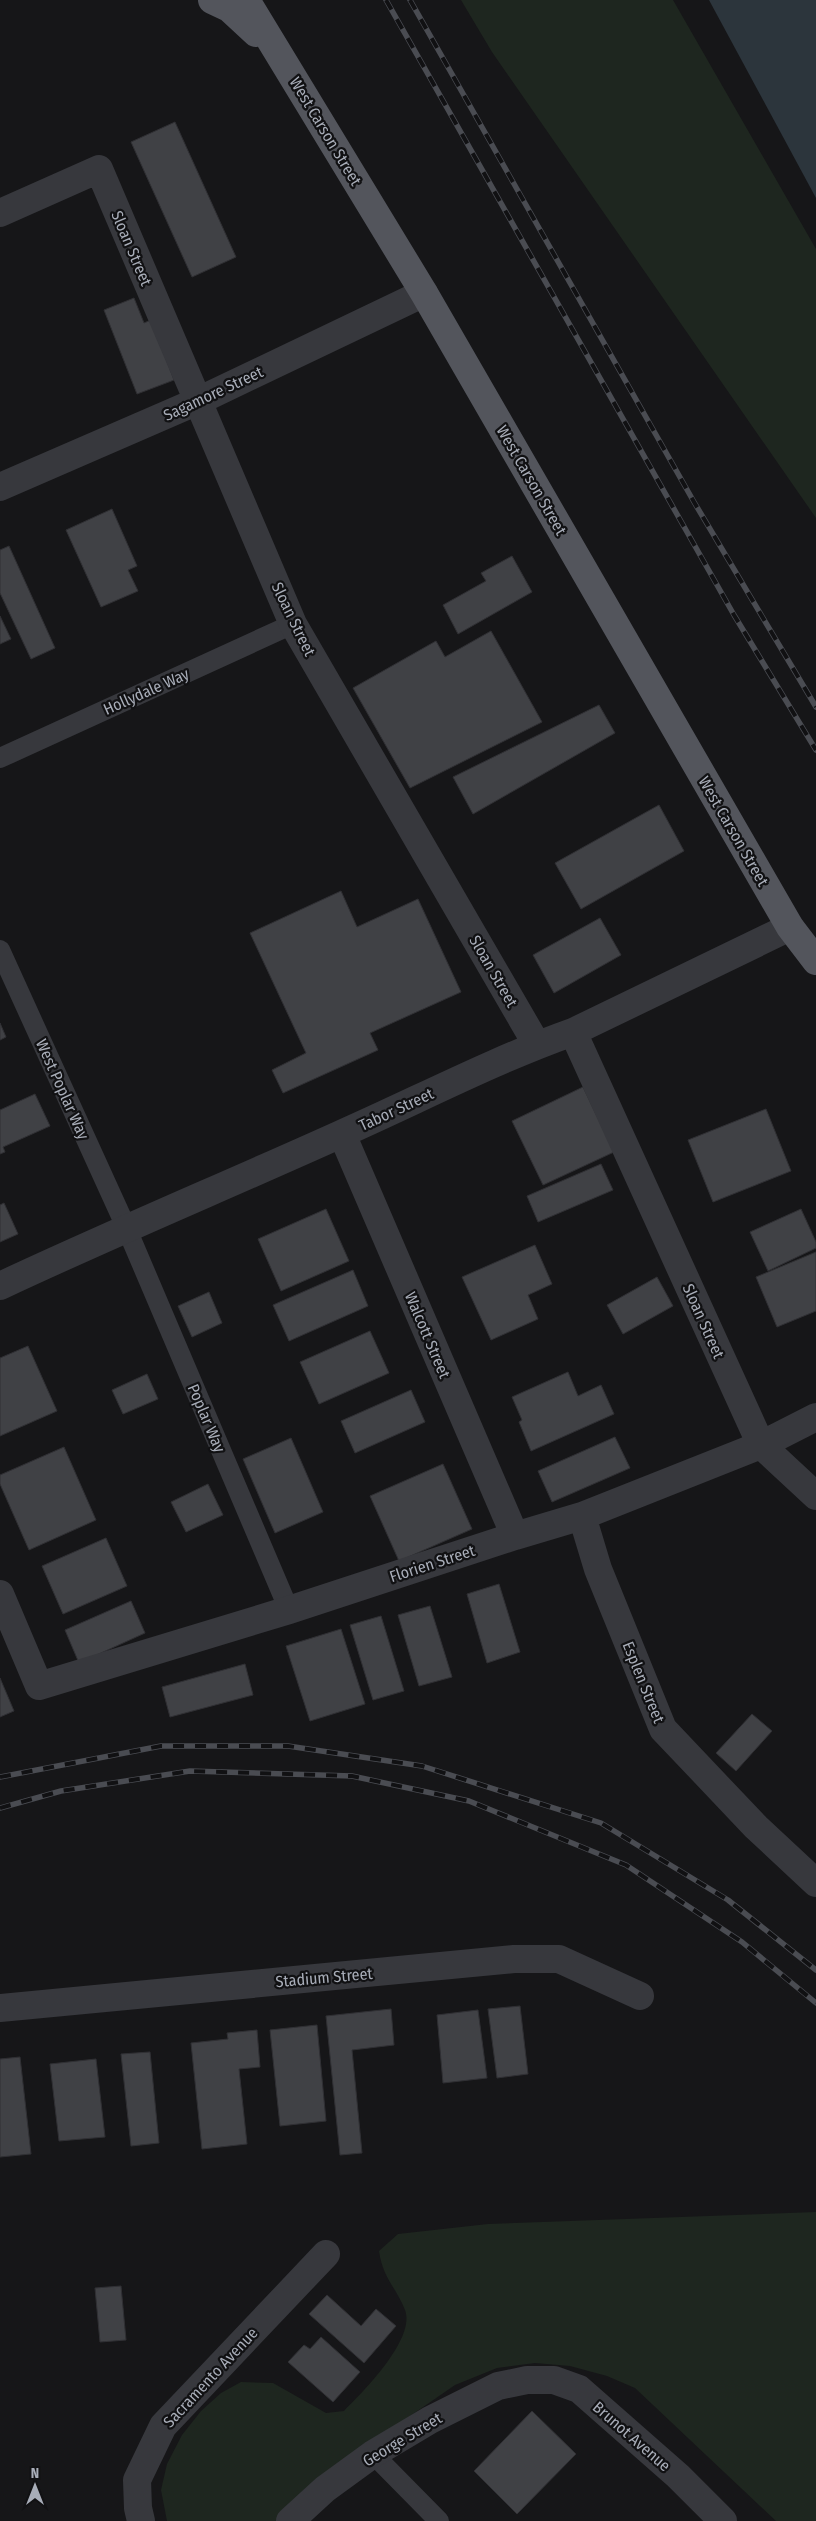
<svg xmlns="http://www.w3.org/2000/svg" width="816" height="2521" font-family="'Fira Sans Condensed',sans-serif">
<style>
.green{fill:#1e261f}
.water{fill:#2c353c}
.building{fill:#404145;stroke:#303034}
.lines{fill:none;stroke-linecap:round;stroke-linejoin:round}
.service{stroke:#37383d;stroke-width:20}
.minor{stroke:#37383d;stroke-width:28}
.primary{stroke:#53555c;stroke-width:28}
.rail-casing{stroke:#4a4c52;stroke-width:5.5}
.rail{stroke:#111113;stroke-width:4;stroke-dasharray:11;stroke-linecap:butt}
.labels{text-anchor:middle;stroke-width:4.5;stroke-linejoin:round;paint-order:stroke}
.street-label{font-size:16px;fill:#a8adb8;stroke:#111113}
</style>
<rect width="100%" height="100%" fill="#161618"/>
<path class="green" d="M 461,0 L 673,0 L 816,249 L 816,518 L 492,52 Z
M 816,2212 L 816,2521 L 776,2521 L 635,2388 L 607,2376 L 570,2366 L 535,2363 L 497,2368 L 455,2385 L 397,2425 L 278,2521 L 167,2521 L 161,2490 L 167,2464 L 182,2435 L 201,2411 L 221,2393 L 241,2382 L 273,2383 L 326,2413 L 344,2411 C 363,2392 416,2339 405,2310 C 396,2287 383,2279 379,2251 L 398,2234 L 488,2224 Z"/>
<path class="water" d="M 709,0 L 816,0 L 816,198 Z"/>
<path class="building" d="M 175,122 L 236,257 L 192,277 L 131,142 Z
M 134,298 L 144,323 L 151,320 L 174,380 L 137,394 L 104,310 Z
M 112,509 L 137,566 L 128,570 L 138,591 L 101,607 L 66,530 Z
M 9,546 L 55,648 L 31,659 L 0,593 L 0,550 Z
M 512,556 L 532,592 L 458,634 L 443,605 L 486,581 L 481,573 Z
M 0,616 L 11,639 L 0,644 Z
M 491,631 L 542,722 L 410,788 L 353,688 L 436,641 L 445,657 Z
M 599,705 L 615,733 L 473,814 L 453,777 Z
M 659,805 L 684,851 L 581,909 L 555,863 Z
M 341,891 L 357,927 L 418,899 L 461,992 L 370,1033 L 378,1050 L 283,1093 L 272,1070 L 306,1053 L 250,933 Z
M 600,918 L 621,955 L 554,993 L 533,955 Z
M 0,1023 L 6,1037 L 0,1040 Z
M 583,1087 L 614,1152 L 543,1185 L 512,1121 Z
M 35,1094 L 50,1126 L 3,1147 L 5,1152 L 0,1154 L 0,1110 Z
M 766,1109 L 791,1171 L 713,1202 L 688,1140 Z
M 601,1164 L 613,1190 L 538,1222 L 527,1196 Z
M 4,1203 L 18,1234 L 0,1242 L 0,1205 Z
M 326,1209 L 349,1261 L 281,1291 L 258,1239 Z
M 801,1209 L 816,1242 L 816,1248 L 768,1271 L 750,1232 Z
M 535,1245 L 552,1284 L 528,1295 L 538,1319 L 491,1340 L 462,1277 Z
M 816,1252 L 816,1311 L 777,1327 L 756,1277 Z
M 353,1270 L 368,1306 L 289,1341 L 273,1305 Z
M 657,1277 L 673,1306 L 623,1334 L 607,1305 Z
M 209,1292 L 222,1323 L 192,1337 L 178,1306 Z
M 370,1331 L 389,1373 L 319,1404 L 300,1362 Z
M 28,1346 L 57,1411 L 0,1436 L 0,1358 Z
M 568,1372 L 578,1396 L 601,1385 L 614,1414 L 531,1451 L 519,1422 L 522,1420 L 512,1397 Z
M 147,1374 L 158,1399 L 123,1414 L 112,1390 Z
M 411,1390 L 425,1422 L 355,1453 L 341,1421 Z
M 615,1437 L 630,1468 L 552,1502 L 538,1471 Z
M 291,1438 L 323,1512 L 275,1533 L 243,1459 Z
M 64,1447 L 96,1520 L 29,1550 L 0,1484 L 0,1475 Z
M 443,1464 L 472,1529 L 399,1561 L 370,1496 Z
M 208,1484 L 223,1515 L 186,1532 L 171,1502 Z
M 106,1538 L 127,1586 L 63,1614 L 42,1566 Z
M 499,1584 L 520,1652 L 487,1663 L 467,1594 Z
M 131,1601 L 145,1633 L 79,1663 L 65,1630 Z
M 430,1606 L 452,1677 L 419,1686 L 398,1615 Z
M 381,1616 L 404,1691 L 373,1700 L 350,1625 Z
M 341,1629 L 365,1704 L 310,1721 L 286,1646 Z
M 245,1664 L 253,1695 L 170,1717 L 162,1687 Z
M 0,1678 L 14,1711 L 0,1717 Z
M 752,1714 L 772,1731 L 736,1771 L 716,1753 Z
M 520,2006 L 528,2074 L 497,2078 L 488,2009 Z
M 391,2009 L 394,2045 L 352,2050 L 362,2153 L 340,2155 L 326,2016 Z
M 478,2010 L 487,2078 L 443,2083 L 437,2015 Z
M 317,2025 L 326,2121 L 280,2126 L 270,2030 Z
M 257,2030 L 260,2067 L 239,2069 L 247,2144 L 202,2149 L 191,2043 L 228,2039 L 227,2033 Z
M 150,2052 L 159,2143 L 131,2146 L 121,2054 Z
M 20,2057 L 31,2154 L 0,2157 L 0,2059 Z
M 96,2059 L 105,2137 L 59,2141 L 50,2064 Z
M 121,2286 L 126,2340 L 100,2342 L 95,2288 Z
M 327,2295 L 361,2326 L 376,2309 L 396,2326 L 364,2363 L 309,2314 Z
M 321,2337 L 360,2372 L 333,2402 L 288,2362 L 304,2345 L 310,2349 Z
M 532,2411 L 576,2454 L 517,2514 L 474,2471 Z"/>
<g class="lines">
<path class="service" d="M 0,758 L 293,624
M 0,950 L 126,1227 L 289,1610
M 373,2454 L 439,2521"/>
<path class="minor" d="M 0,213 L 99,169 L 293,624 L 537,1045
M 0,487 L 198,401 L 424,293
M 573,1032 L 761,1445 L 816,1496
M 342,1134 L 515,1536
M 0,1286 C 113,1233 228,1185 341,1134 C 418,1100 494,1060 573,1032 L 790,927
M 582,1516 L 598,1569 L 663,1729 L 756,1827 L 816,1883
M 0,1594 L 39,1686 L 289,1610 L 515,1536 L 582,1516 L 761,1445 L 816,1417
M 0,2008 L 514,1959 L 559,1959 L 640,1996
M 141,2521 L 138,2508 L 137,2480 L 163,2426 L 326,2254
M 290,2521 L 325,2489 L 373,2454 L 430,2420 L 498,2386 L 527,2380 L 554,2380 L 579,2389 L 678,2476 L 723,2521"/>
<path class="primary" d="M 212,0 L 229,8 L 256,33
M 246,0 L 424,293 L 790,927 L 816,961"/>
<g class="rail-casing">
<path id="rail" d="M 386,0 L 734,615 L 816,750
M 410,0 L 694,502 L 816,707
M 0,1777 L 161,1746 L 288,1746 L 422,1766 L 601,1823 L 728,1900 L 816,1970
M 0,1808 L 61,1791 L 190,1771 L 352,1776 L 469,1801 L 626,1865 L 742,1942 L 816,2003"/>
</g>
<use href="#rail" class="rail"/>
</g>
<g class="labels">
<g class="street-label">
<text transform="translate(326 131) rotate(59)" y="6">West Carson Street</text>
<text transform="translate(132 248) rotate(67)" y="6">Sloan Street</text>
<text transform="translate(213 393) rotate(-25)" y="6">Sagamore Street</text>
<text transform="translate(532 480) rotate(60)" y="6">West Carson Street</text>
<text transform="translate(294 619) rotate(64)" y="6">Sloan Street</text>
<text transform="translate(146 691) rotate(-24)" y="6">Hollydale Way</text>
<text transform="translate(734 831) rotate(60)" y="6">West Carson Street</text>
<text transform="translate(494 971) rotate(60)" y="6">Sloan Street</text>
<text transform="translate(63 1089) rotate(66)" y="6">West Poplar Way</text>
<text transform="translate(396 1109) rotate(-25)" y="6">Tabor Street</text>
<text transform="translate(704 1321) rotate(66)" y="6">Sloan Street</text>
<text transform="translate(428 1335) rotate(67)" y="6">Walcott Street</text>
<text transform="translate(207 1418) rotate(67)" y="6">Poplar Way</text>
<text transform="translate(432 1563) rotate(-18)" y="6">Florien Street</text>
<text transform="translate(644 1682) rotate(68)" y="6">Esplen Street</text>
<text transform="translate(324 1977) rotate(-5)" y="6">Stadium Street</text>
<text transform="translate(210 2377) rotate(-47)" y="6">Sacramento Avenue</text>
<text transform="translate(632 2436) rotate(41)" y="6">Brunot Avenue</text>
<text transform="translate(402 2439) rotate(-31)" y="6">George Street</text>
</g>
</g>
<g transform="translate(35 2486)" stroke="#111113" stroke-width="4" paint-order="stroke">
<path d="M0-4L9 19L0 12L-9 19Z" fill="#a8adb8"/>
<text y="-8" font-size="14" font-weight="bold" text-anchor="middle" fill="#a8adb8">N</text>
</g>
</svg>
